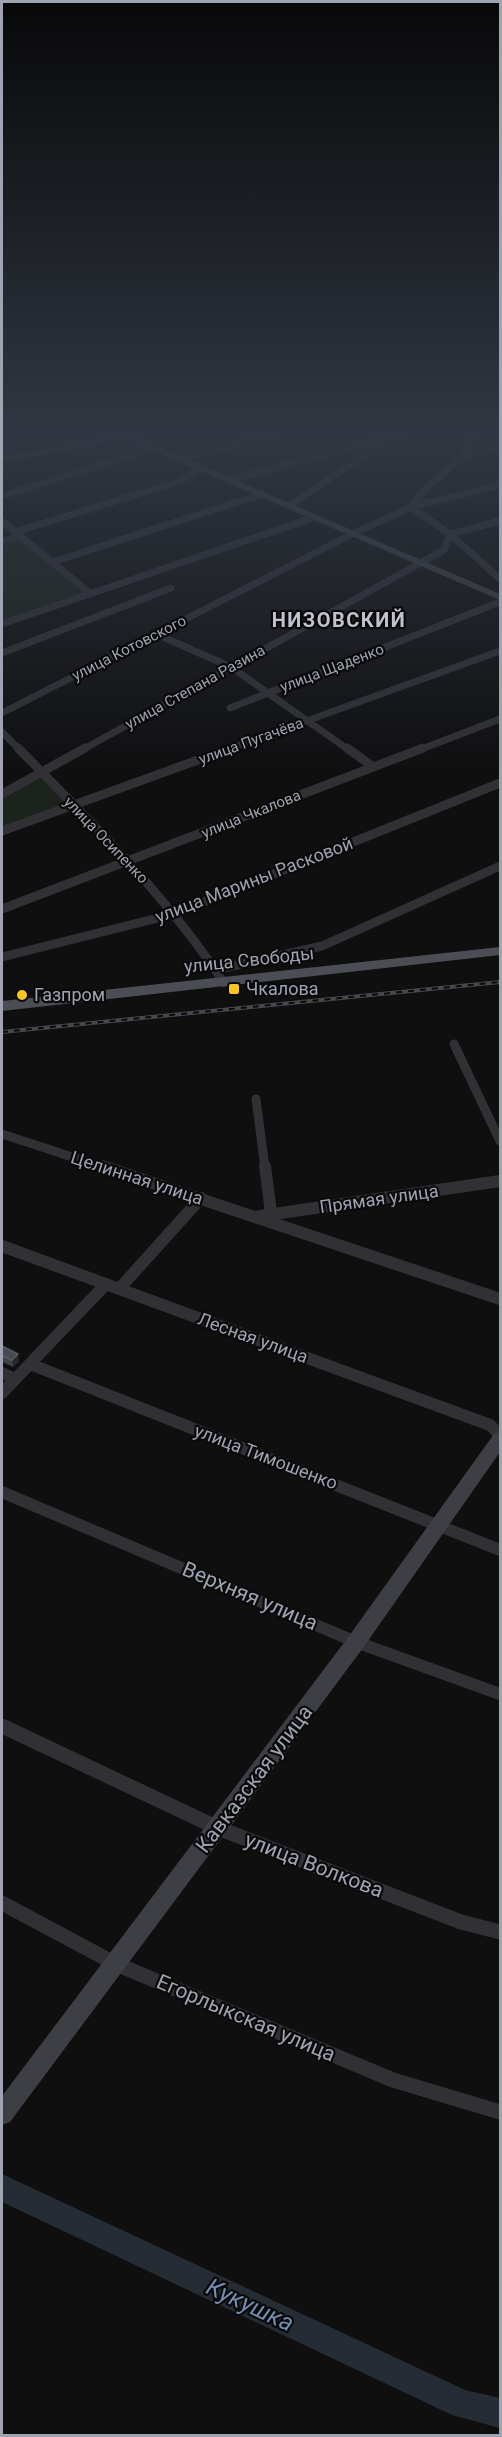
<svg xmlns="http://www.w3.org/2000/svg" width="502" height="2437" font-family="Roboto,sans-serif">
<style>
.green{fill:#1b231c}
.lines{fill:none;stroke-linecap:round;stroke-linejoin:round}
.river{fill:#252c34;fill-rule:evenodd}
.street-far3{stroke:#303035;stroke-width:7}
.street-far2{stroke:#303035;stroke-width:9}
.street-far1{stroke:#303035;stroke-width:12}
.street{stroke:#303035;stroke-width:15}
.secondary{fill:#3e3f45;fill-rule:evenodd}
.primary{fill:#4b4d54;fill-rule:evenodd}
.rail-casing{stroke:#47484e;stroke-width:4}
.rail{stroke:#0a0a0b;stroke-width:2;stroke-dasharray:6;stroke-linecap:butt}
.wall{fill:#3f4046}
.shaded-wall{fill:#28282c}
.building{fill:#4a4b52;stroke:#575961;stroke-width:1.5}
.poi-dot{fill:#fac51d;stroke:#0a0a0b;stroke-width:2}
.labels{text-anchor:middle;stroke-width:4.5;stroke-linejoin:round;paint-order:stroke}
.far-street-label{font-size:15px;fill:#9fa3b2;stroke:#0a0a0b}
.street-label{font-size:18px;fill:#9fa3b2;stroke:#0a0a0b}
.poi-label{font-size:18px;fill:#9fa3b2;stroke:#0a0a0b;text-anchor:start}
.far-district-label{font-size:20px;font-weight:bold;letter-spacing:1.5px;fill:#c0c2ce;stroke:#0a0a0b}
.near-street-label{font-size:21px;fill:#9fa3b2;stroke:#0a0a0b}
.near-water-label{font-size:24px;font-style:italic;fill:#738eb0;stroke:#0a0a0b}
</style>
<rect width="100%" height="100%" fill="#0f0f10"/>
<path class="green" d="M 20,536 L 91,594 L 2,624 L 2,541 Z
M 41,773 L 75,807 L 2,832 L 2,794 Z"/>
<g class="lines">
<path class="river" d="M 2,2174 L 465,2390 L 500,2398 L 500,2428 L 452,2415 L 2,2202 Z"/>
<path class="street-far3" d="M 476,431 L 463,457 L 426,488 L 411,507 L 450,534 L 500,579
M 465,455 L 500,447
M 180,459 L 289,431
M 229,480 L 413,431
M 2,496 L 155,448
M 289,506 L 386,441
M 2,521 L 91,594
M 15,532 L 181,481 L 200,468
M 2,541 L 20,536
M 53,562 L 262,494
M 2,624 L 315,517
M 156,634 L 231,667 L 349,750
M 2,653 L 171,588
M 230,708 L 500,602
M 2,713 L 352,534 L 411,507 L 500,485
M 2,732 L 20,750
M 82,750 L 444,550 L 450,534 L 500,521
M 226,750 L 500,651
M 419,750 L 500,719"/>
<path class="street-far2" d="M 18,748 C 92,823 166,895 224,983
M 347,748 L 372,766
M 2,794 L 85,748
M 2,831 L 231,748
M 2,909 L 423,748
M 2,957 L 174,914 L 500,783
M 216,970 L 322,946 L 500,866
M 454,1044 L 500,1141
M 256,1099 L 265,1168
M 2,1134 L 106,1168"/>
<path class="street-far1" d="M 102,1166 L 500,1299
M 265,1166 L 272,1220
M 260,1216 L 500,1181
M 2,1246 L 490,1425 L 500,1435
M 119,1289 L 201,1198
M 30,1364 L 500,1550
M 2,1373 L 15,1379
M 2,1393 L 106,1284
M 2,1492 L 356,1642 L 500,1694"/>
<path class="street" d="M 2,1726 L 218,1828 L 461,1922 L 500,1932
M 2,1903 L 116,1964 L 393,2080 L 500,2112"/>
<path class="secondary" d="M 138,431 L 157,431 L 136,437 L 500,594 L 500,600 L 126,439 L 2,462 L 2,457 Z
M 500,1432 L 500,1452 L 363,1648 L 10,2122 L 2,2125 L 2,2096 L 349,1636 L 494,1434 Z"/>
<path class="primary" d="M 500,947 L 500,955 L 2,1011 L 2,1001 Z"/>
<g class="rail-casing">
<path id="rail" d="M 2,1032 L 500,982"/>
</g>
<use href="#rail" class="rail"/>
</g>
<path class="wall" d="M 2,1346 L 19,1361 L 13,1367 L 2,1362 Z"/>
<path class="shaded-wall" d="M 18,1354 L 19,1361 L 13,1367 L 12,1360 Z"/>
<path class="building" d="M 2,1346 L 18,1354 L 12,1360 L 2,1356 Z"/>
<linearGradient id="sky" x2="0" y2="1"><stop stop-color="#080809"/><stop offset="0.56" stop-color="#313742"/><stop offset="1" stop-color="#313742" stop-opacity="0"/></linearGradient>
<rect width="502" height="773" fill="url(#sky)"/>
<g class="poi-dot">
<rect x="228" y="983" width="12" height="12" rx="3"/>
<circle cx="22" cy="995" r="6"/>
</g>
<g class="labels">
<g class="far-street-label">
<text transform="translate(129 648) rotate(-27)" y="5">улица Котовского</text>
<text transform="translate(332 668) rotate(-21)" y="5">улица Щаденко</text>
<text transform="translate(195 687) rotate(-29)" y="5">улица Степана Разина</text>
<text transform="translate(251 741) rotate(-20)" y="5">улица Пугачёва</text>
<text transform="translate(251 814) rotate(-22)" y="5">улица Чкалова</text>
<text transform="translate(106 840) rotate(46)" y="5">улица Осипенко</text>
</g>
<g class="street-label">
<text transform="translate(254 880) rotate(-21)" y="6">улица Марины Расковой</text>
<text transform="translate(249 960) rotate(-6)" y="6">улица Свободы</text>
<text transform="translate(137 1178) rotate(18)" y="6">Целинная улица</text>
<text transform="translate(379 1199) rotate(-8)" y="6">Прямая улица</text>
<text transform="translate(253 1338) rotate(20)" y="6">Лесная улица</text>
<text transform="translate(266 1457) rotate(21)" y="6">улица Тимошенко</text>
</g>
<g class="poi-label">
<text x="246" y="995">Чкалова</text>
<text x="34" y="1001">Газпром</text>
</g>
<g class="far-district-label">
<text x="339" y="627">НИЗОВСКИЙ</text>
</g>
<g class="near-street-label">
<text transform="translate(250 1596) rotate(23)" y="7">Верхняя улица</text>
<text transform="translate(254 1779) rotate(-53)" y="7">Кавказская улица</text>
<text transform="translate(314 1865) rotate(21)" y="7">улица Волкова</text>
<text transform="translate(246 2018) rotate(23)" y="7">Егорлыкская улица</text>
</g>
<g class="near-water-label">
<text transform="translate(250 2305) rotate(25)" y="8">Кукушка</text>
</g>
</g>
<rect width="502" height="2437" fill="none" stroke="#9fa3b2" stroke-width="6"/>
</svg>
